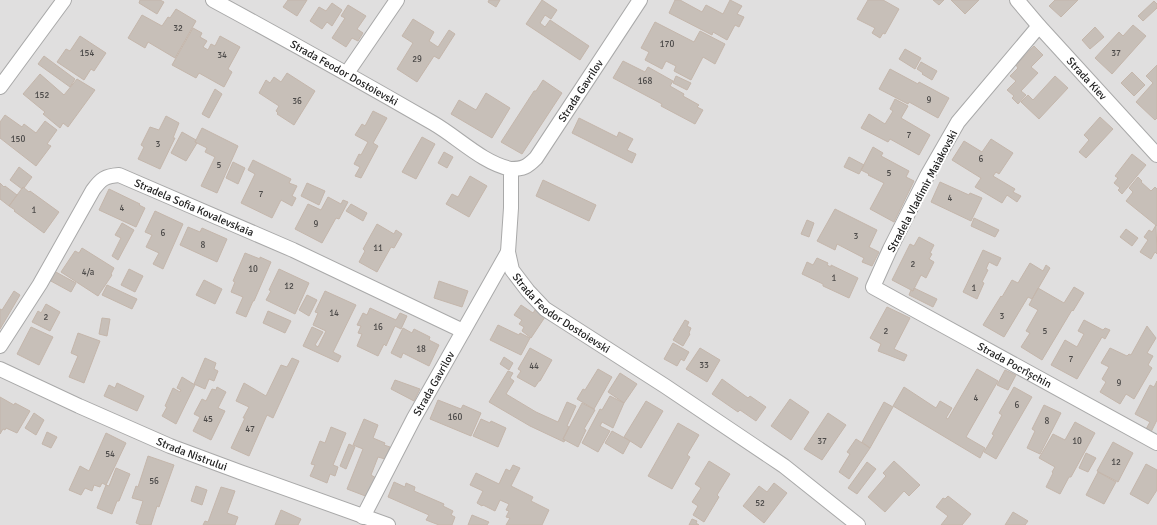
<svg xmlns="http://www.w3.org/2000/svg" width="1157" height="525" font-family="Signika,sans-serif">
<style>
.residential{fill:#e0dfdf}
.building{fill:#c7bfb8;stroke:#c4b6ab}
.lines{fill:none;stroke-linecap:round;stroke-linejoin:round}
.street-casing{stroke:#a9a9a9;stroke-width:16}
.street{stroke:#fff;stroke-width:14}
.labels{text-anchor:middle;stroke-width:4;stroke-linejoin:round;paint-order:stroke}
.number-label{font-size:9px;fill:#4b4948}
.street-label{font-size:11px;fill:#222;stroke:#fff}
</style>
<rect width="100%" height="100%" fill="#f2efe9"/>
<path class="residential" d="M 0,0 L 1157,0 L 1157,525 L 0,525 Z"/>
<path class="building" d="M 140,0 L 160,0 L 164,2 L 157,14 L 139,3 Z
M 288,0 L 307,0 L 297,16 L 283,7 Z
M 489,0 L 500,0 L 496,7 L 488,2 Z
M 542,0 L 557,10 L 551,19 L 545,15 L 540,23 L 545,27 L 550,20 L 589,46 L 580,60 L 526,24 Z
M 675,0 L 680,0 L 702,12 L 706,5 L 723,14 L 730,0 L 742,6 L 737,14 L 744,17 L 739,27 L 735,25 L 727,40 L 713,32 L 712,35 L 669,13 Z
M 868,0 L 883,0 L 899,9 L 885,34 L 883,33 L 880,38 L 872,33 L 875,28 L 857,19 Z
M 933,0 L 944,0 L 939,5 Z
M 951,0 L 979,0 L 965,14 Z
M 1055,0 L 1078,0 L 1061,17 L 1049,6 Z
M 1154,1 L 1157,4 L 1157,8 L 1143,21 L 1138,16 Z
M 332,3 L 342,10 L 332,26 L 327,22 L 322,29 L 310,21 L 319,7 L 326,11 Z
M 348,5 L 366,16 L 357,29 L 363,33 L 358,41 L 352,38 L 346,47 L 332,38 L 345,18 L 341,16 Z
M 176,9 L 196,21 L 175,58 L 148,42 L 145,48 L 128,38 L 142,15 L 162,26 L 168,17 L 170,18 Z
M 413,19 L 434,32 L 429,41 L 438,47 L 449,30 L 455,34 L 439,59 L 434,56 L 417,82 L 397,69 L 413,43 L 402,36 Z
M 655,22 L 694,42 L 700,31 L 725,44 L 715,64 L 703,57 L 691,80 L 674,71 L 676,66 L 666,61 L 662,69 L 645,60 L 649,52 L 641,48 Z
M 1133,25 L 1146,36 L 1112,74 L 1095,58 L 1119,32 L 1123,36 Z
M 1095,27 L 1104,37 L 1090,49 L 1082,40 Z
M 193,28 L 202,33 L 200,37 L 207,41 L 203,47 L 208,50 L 211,44 L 215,46 L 220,36 L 240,47 L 228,69 L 232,72 L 224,87 L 199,73 L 196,78 L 172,65 Z
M 80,36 L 106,53 L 94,71 L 91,69 L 84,80 L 57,62 L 66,49 L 70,51 Z
M 1034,46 L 1043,55 L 1031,67 L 1038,73 L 1021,91 L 1026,95 L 1018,104 L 1012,98 L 1014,96 L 1007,90 L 1016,81 L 1010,76 L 1018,68 L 1016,65 Z
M 905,49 L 921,58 L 915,69 L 899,59 Z
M 44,56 L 75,79 L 70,87 L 38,64 Z
M 623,61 L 645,72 L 648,67 L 673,81 L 670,86 L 684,94 L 683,96 L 699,105 L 697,107 L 703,110 L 695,124 L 661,106 L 662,104 L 613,78 Z
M 921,62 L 937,71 L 932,80 L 922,74 L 923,73 L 917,69 Z
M 1157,65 L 1157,118 L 1155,120 L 1136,102 L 1153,83 L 1146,76 Z
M 890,69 L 918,84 L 919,82 L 949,98 L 938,118 L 909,102 L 908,104 L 879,89 Z
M 1132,72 L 1145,85 L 1134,96 L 1121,83 Z
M 287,73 L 315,91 L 294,125 L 277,114 L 278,113 L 276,111 L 279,106 L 259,93 L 266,80 L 270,83 L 274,77 L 281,82 Z
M 40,74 L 64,95 L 77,79 L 95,90 L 68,127 L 63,123 L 60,128 L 43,114 L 45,112 L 23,94 Z
M 676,76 L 691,83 L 687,90 L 673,83 Z
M 1055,76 L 1068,88 L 1039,119 L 1021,102 L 1028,95 L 1033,100 Z
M 543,80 L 562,93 L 522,154 L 501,142 L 534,91 L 536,91 Z
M 215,89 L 222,94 L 209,118 L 202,114 Z
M 486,93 L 510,108 L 492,138 L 451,114 L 459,100 L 476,110 Z
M 895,99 L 908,106 L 901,118 L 930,135 L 919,155 L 890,139 L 888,142 L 861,128 L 869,114 L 885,124 L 893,111 L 890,109 Z
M 373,111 L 387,118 L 373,143 L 378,146 L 361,178 L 355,176 L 360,167 L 354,164 L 359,154 L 361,155 L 368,142 L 355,135 L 362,124 L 365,126 Z
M 5,115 L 22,127 L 24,124 L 36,133 L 45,121 L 57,130 L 47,144 L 51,146 L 36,166 L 0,138 L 0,122 Z
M 166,116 L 179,123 L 173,138 L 175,138 L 160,169 L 138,159 L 144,147 L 141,145 L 150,127 L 159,130 Z
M 1100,117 L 1113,129 L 1086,158 L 1079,152 L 1089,140 L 1084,135 Z
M 579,118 L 617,137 L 619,132 L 633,139 L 627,150 L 636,154 L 632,163 L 572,133 Z
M 202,128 L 238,146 L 217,193 L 201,186 L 215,157 L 205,152 L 207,148 L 195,142 Z
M 182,132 L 196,140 L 195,142 L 197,143 L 186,161 L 171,153 Z
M 422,137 L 435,144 L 416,179 L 402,172 Z
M 991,139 L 1013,153 L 999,174 L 996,172 L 993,176 L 1015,189 L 1013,192 L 1021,196 L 1017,202 L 1007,195 L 1002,203 L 975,187 L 981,178 L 952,160 L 964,141 L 982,152 Z
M 873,147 L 883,153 L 881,156 L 909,171 L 906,177 L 914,181 L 894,222 L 870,209 L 884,183 L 868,175 L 869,174 L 861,170 Z
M 444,152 L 453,157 L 447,168 L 438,163 Z
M 1132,154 L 1146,165 L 1122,194 L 1118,190 L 1120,188 L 1114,183 L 1118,178 L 1115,176 Z
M 849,157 L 864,165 L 859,174 L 844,167 Z
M 253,160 L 291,179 L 289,183 L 297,186 L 292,196 L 296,198 L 292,206 L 281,200 L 272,218 L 241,203 L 255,174 L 248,170 Z
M 233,162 L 245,168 L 238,184 L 226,178 Z
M 19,167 L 32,177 L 24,188 L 23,187 L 22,189 L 10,180 Z
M 470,176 L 487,186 L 469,217 L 446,204 L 452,194 L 458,197 Z
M 1138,177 L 1142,181 L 1141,182 L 1151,191 L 1155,187 L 1157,189 L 1157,226 L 1126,201 L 1133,192 L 1129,188 Z
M 543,180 L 596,205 L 589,221 L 536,196 Z
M 940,182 L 969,195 L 970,193 L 982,198 L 971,221 L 931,202 Z
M 0,183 L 4,187 L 5,186 L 17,195 L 9,206 L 0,199 Z
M 307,183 L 325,191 L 319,205 L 301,196 Z
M 23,187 L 29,192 L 30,191 L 59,212 L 44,233 L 14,211 L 15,210 L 9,206 Z
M 109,189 L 140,204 L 139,205 L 145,208 L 136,227 L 99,210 Z
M 328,197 L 341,204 L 343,200 L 348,202 L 339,219 L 336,218 L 322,243 L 295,229 L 308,204 L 321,210 Z
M 351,204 L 367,213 L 363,221 L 346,211 Z
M 835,209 L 877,230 L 869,247 L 879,252 L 872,266 L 862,262 L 864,258 L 837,244 L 835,250 L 817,241 Z
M 155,211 L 183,224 L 163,269 L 153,264 L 159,253 L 146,247 L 152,235 L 145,232 Z
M 974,218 L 999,230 L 995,237 L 971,226 Z
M 807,220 L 814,223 L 809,237 L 801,234 Z
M 122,223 L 134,230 L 118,260 L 112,256 L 121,238 L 115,235 Z
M 377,224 L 394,234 L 396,230 L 402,234 L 394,248 L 391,247 L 377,272 L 359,262 L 365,251 L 363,249 Z
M 1156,225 L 1157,254 L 1155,252 L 1151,259 L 1140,252 L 1148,240 L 1144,237 L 1149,230 L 1152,232 Z
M 188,227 L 200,232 L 202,228 L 227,239 L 217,262 L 180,245 Z
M 1126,229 L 1138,238 L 1132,246 L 1120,237 Z
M 919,237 L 934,245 L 930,253 L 932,254 L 929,259 L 934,262 L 926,278 L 921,275 L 913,291 L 892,280 L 910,244 L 914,246 Z
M 82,248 L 114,268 L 111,274 L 112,275 L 98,296 L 61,272 L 75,251 L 79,253 Z
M 983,250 L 1001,258 L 997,266 L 989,262 L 986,269 L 988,270 L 982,282 L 984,283 L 977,299 L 963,292 Z
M 245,253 L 260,259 L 260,257 L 271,262 L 254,301 L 253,301 L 246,317 L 236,313 L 243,297 L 231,292 L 235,282 L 233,281 Z
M 817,258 L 828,263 L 827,265 L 831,267 L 831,265 L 858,278 L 849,298 L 823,286 L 823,284 L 802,274 L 807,262 L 813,265 Z
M 1030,263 L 1043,271 L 1046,265 L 1050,268 L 1032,299 L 1028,297 L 1004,337 L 983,325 L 1001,296 L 1002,297 L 1012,280 L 1018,283 Z
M 129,269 L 143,276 L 135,292 L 121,285 Z
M 279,269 L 309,283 L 295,314 L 266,300 L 271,291 L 269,290 Z
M 54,271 L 76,283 L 71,292 L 49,280 Z
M 204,280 L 222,289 L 215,304 L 196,295 Z
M 439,281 L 468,291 L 462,307 L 434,298 Z
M 107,285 L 137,299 L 132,309 L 102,295 Z
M 1074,287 L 1084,293 L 1073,311 L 1072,310 L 1042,360 L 1021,347 L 1030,333 L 1026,331 L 1038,310 L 1029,305 L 1038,288 L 1064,303 Z
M 914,288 L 937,299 L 933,307 L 909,295 L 911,290 L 913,291 Z
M 14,291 L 20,295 L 0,329 L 0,309 L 2,310 Z
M 325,291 L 356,305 L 333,352 L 341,356 L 338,362 L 303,346 L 312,327 L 323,332 L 315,345 L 318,347 L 326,331 L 313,325 L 318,313 L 315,312 Z
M 307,295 L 317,300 L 309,316 L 299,310 Z
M 46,304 L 60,312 L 50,331 L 32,322 L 38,311 L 41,313 Z
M 521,305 L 533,313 L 535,310 L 545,317 L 531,338 L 522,331 L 524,327 L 519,324 L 522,320 L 514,315 Z
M 887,307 L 910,318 L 894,349 L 907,355 L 904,361 L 878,351 L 881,344 L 870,338 Z
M 370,308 L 396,320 L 400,313 L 407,316 L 401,329 L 395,326 L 386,346 L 384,344 L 378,356 L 357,346 L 362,334 L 358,333 L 361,326 L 357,325 L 363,313 L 367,315 Z
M 268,311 L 291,321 L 285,333 L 263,323 Z
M 102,318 L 110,319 L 107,336 L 99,334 Z
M 685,320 L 689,322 L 687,326 L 691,328 L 689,333 L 690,334 L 683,346 L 673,340 Z
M 1084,320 L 1103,330 L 1105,328 L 1110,330 L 1105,339 L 1102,337 L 1077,379 L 1051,365 L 1065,340 L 1077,347 L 1084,334 L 1078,331 Z
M 498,325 L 519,335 L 520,333 L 530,338 L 521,355 L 490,340 Z
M 1147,326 L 1156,338 L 1147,353 L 1153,356 L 1148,365 L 1152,368 L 1134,399 L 1126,394 L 1120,404 L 1100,392 L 1106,382 L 1102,379 L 1109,367 L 1101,363 L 1110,348 L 1127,356 L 1129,354 L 1131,355 Z
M 31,327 L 53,337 L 39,365 L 17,354 Z
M 403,328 L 412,333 L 414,329 L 430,337 L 429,340 L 439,345 L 429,366 L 403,353 L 401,358 L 391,353 Z
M 78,333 L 100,341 L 84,383 L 69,377 L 78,356 L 71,353 Z
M 673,343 L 689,352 L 684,361 L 681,359 L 677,366 L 664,359 Z
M 530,348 L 552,360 L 540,381 L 539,381 L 535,387 L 517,377 L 521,371 L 518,369 Z
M 700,348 L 720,360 L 707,382 L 686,369 Z
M 504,357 L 513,363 L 509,370 L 500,364 Z
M 205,358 L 216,363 L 214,369 L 218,371 L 214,381 L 209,379 L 205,389 L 194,384 Z
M 292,358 L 299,361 L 273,418 L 267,415 L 249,456 L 231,448 L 245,418 L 243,418 L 249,407 L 236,401 L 244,383 L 266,396 L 281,365 L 287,367 Z
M 598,369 L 612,377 L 594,409 L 577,399 L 583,389 L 585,390 Z
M 977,369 L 998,381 L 966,437 L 985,448 L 980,458 L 893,406 L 904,387 L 936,408 L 940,401 L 952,408 L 946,418 L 948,419 Z
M 1005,370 L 1016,375 L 1008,390 L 997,385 Z
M 508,371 L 513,373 L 510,378 L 514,381 L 506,394 L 536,412 L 558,422 L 567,402 L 576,406 L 567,426 L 569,427 L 563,439 L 565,440 L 564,442 L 530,426 L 489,402 Z
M 620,373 L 637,384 L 624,403 L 608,392 Z
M 182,377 L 195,385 L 176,424 L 162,416 L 167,407 L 165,406 L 173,388 L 180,392 L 181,390 L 177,388 Z
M 722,379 L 748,398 L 750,396 L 766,407 L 756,421 L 740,410 L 738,412 L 712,394 Z
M 395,380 L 420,389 L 414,401 L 391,389 Z
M 1157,381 L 1157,420 L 1151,432 L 1146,429 L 1150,422 L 1135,414 L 1150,385 L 1154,387 Z
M 117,383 L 144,396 L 137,411 L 104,396 L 109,385 L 115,388 Z
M 217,387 L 226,392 L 218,408 L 225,411 L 211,440 L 193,431 L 200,417 L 194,414 L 202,399 L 206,401 L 212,389 L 216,390 Z
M 1014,387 L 1032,397 L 996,459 L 984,452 L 994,435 L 992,434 L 1002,415 L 999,413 Z
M 610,396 L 624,403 L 613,428 L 602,422 L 600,426 L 610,431 L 598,452 L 582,443 L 600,409 L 602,410 Z
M 0,397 L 14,405 L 15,403 L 30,411 L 17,433 L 6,428 L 5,430 L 3,429 L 0,434 Z
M 790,399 L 809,412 L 791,440 L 771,426 Z
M 438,400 L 461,409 L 463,405 L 481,413 L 471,436 L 430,419 Z
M 646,401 L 663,411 L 641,448 L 624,437 Z
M 884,402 L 893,407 L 870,448 L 862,442 Z
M 582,403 L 595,410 L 584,429 L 586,430 L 578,447 L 563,439 Z
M 1044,405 L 1061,413 L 1040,454 L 1027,448 L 1035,431 L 1032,429 Z
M 34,413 L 44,420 L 36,435 L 25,428 Z
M 828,413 L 846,425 L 822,460 L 804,449 Z
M 364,419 L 378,425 L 373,438 L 385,443 L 384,445 L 390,447 L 385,459 L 378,457 L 371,475 L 376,478 L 368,497 L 347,489 L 363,449 L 353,445 Z
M 481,419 L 490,423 L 491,421 L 506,428 L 498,447 L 473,436 Z
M 1075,422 L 1095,433 L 1071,477 L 1069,477 L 1060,494 L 1046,487 L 1053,473 L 1052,472 L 1055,467 L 1039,458 L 1053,434 L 1065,440 Z
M 678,423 L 699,435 L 687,455 L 690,457 L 672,489 L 648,476 Z
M 331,427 L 346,433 L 333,465 L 338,467 L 335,476 L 330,474 L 327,483 L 310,476 L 315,465 L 311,464 L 320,441 L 325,443 Z
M 612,431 L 630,441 L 623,454 L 605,443 Z
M 47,432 L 57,437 L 51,448 L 42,444 Z
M 106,433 L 126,443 L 106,485 L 102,483 L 100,487 L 94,485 L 92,491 L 85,488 L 81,495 L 69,490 L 80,466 L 89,471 Z
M 856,439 L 870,448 L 849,479 L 839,472 L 850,454 L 847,452 Z
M 1113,442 L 1133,453 L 1118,482 L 1097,471 Z
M 349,444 L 355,447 L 346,469 L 340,466 Z
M 1086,453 L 1096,458 L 1088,472 L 1079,468 Z
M 148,456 L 174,465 L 159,507 L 157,506 L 151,525 L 141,525 L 136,523 L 143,501 L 132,498 L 136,486 L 138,487 Z
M 709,461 L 730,474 L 717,495 L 719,497 L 704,522 L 693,515 L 698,506 L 692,502 L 701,488 L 695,484 Z
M 894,461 L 920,485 L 909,496 L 904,491 L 885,512 L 868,497 L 886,476 L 883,473 Z
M 867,462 L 876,469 L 857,494 L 848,488 Z
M 1146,464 L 1157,470 L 1157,490 L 1148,504 L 1130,494 Z
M 513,465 L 520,468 L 511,486 L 533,497 L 531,501 L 549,510 L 542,525 L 506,525 L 510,518 L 506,517 L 509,511 L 506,510 L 509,504 L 500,500 L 495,511 L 483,505 L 482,506 L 477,503 L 483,491 L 470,485 L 476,473 L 499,484 L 506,469 L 510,471 Z
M 116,468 L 130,474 L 119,501 L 117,501 L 112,514 L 97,508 L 106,485 L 109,486 Z
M 1098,472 L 1116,482 L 1104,504 L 1086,495 Z
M 394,482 L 405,487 L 406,483 L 415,487 L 414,491 L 444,504 L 443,506 L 453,511 L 451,515 L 455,517 L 452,525 L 439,525 L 426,520 L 429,515 L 388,497 Z
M 774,483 L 787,493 L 764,523 L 743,506 L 759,486 L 767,492 Z
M 196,486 L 207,490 L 202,505 L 191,501 Z
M 221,487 L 235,491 L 227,513 L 238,517 L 235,525 L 203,525 L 205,521 L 208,522 Z
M 948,496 L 971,514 L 962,525 L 941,525 L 948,516 L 936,507 L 943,498 L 945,499 Z
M 281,510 L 301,519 L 298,525 L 275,525 Z
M 1013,512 L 1028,521 L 1025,525 L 1005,525 Z
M 472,515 L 489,522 L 487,525 L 468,525 Z
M 692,519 L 697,521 L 696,523 L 699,525 L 689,525 Z"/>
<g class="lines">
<g class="street-casing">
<g id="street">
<path id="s1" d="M 213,0 C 287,40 360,81 433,123 C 459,138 481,162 511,169 L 511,208 L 508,252 L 512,270 L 528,291 L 545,309 L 665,386 L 784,466 L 858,525"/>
<path id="s2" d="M 1017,0 L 1039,26 L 1157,155"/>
<path id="s3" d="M 1039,26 L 958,122 L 927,176 L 890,249 L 873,287 L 1157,443"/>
<path d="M 347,73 L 397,0"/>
<path d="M 0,87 L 64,0"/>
<path id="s4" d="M 511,169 C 523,169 527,167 536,158 L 640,0"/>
<path id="s5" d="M 0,346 L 40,284 L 93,190 C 101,179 105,176 119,175 L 293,250 L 463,331"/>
<path id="s6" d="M 0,369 L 79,406 L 170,446 L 240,472 L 388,525"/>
<path id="s7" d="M 363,517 L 414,418 L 508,252"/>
</g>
</g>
<use href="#street" class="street"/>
</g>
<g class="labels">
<g class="number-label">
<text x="178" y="31">32</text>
<text x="667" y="47">170</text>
<text x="87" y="56">154</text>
<text x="1116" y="56">37</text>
<text x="222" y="58">34</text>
<text x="417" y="62">29</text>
<text x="645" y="84">168</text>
<text x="42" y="98">152</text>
<text x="929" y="103">9</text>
<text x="297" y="104">36</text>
<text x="909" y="138">7</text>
<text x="18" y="142">150</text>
<text x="158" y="147">3</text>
<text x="981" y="162">6</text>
<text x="219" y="168">5</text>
<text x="889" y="176">5</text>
<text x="261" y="197">7</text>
<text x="950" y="201">4</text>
<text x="122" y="211">4</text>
<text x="34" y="213">1</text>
<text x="316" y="227">9</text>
<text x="163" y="236">6</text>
<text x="856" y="239">3</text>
<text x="203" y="248">8</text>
<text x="378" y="251">11</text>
<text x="913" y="267">2</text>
<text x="253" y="272">10</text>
<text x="88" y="275">4/a</text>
<text x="834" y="281">1</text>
<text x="289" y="289">12</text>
<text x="974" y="291">1</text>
<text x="334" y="316">14</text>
<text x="1002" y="319">3</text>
<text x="46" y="320">2</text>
<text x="378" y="330">16</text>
<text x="886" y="334">2</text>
<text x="1045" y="334">5</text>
<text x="421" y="352">18</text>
<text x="1071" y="362">7</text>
<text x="704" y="368">33</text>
<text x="534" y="369">44</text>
<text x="1119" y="386">9</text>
<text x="976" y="401">4</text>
<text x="1017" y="408">6</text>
<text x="455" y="420">160</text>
<text x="208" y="422">45</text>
<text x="1047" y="424">8</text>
<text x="250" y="432">47</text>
<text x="822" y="444">37</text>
<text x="1077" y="444">10</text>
<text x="110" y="457">54</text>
<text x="1116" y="465">12</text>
<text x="154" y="484">56</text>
<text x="760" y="506">52</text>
</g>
<g class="street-label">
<text dy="4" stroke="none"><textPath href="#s1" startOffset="150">Strada Feodor Dostoievski</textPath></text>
<text dy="4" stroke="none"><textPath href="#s2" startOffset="105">Strada Kiev</textPath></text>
<text dy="4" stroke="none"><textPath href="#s4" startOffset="109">Strada Gavrilov</textPath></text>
<text transform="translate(922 191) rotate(-62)" y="4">Stradela Vladimir Maiakovski</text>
<text dy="4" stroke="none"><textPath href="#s5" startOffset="295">Stradela Sofia Kovalevskaia</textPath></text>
<text dy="4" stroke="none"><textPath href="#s1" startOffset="511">Strada Feodor Dostoievski</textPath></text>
<text dy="4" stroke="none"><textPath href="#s3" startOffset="473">Strada Pocrîșchin</textPath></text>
<text dy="4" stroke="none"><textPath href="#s7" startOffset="151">Strada Gavrilov</textPath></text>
<text dy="4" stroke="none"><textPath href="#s6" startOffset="210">Strada Nistrului</textPath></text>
</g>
</g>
</svg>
